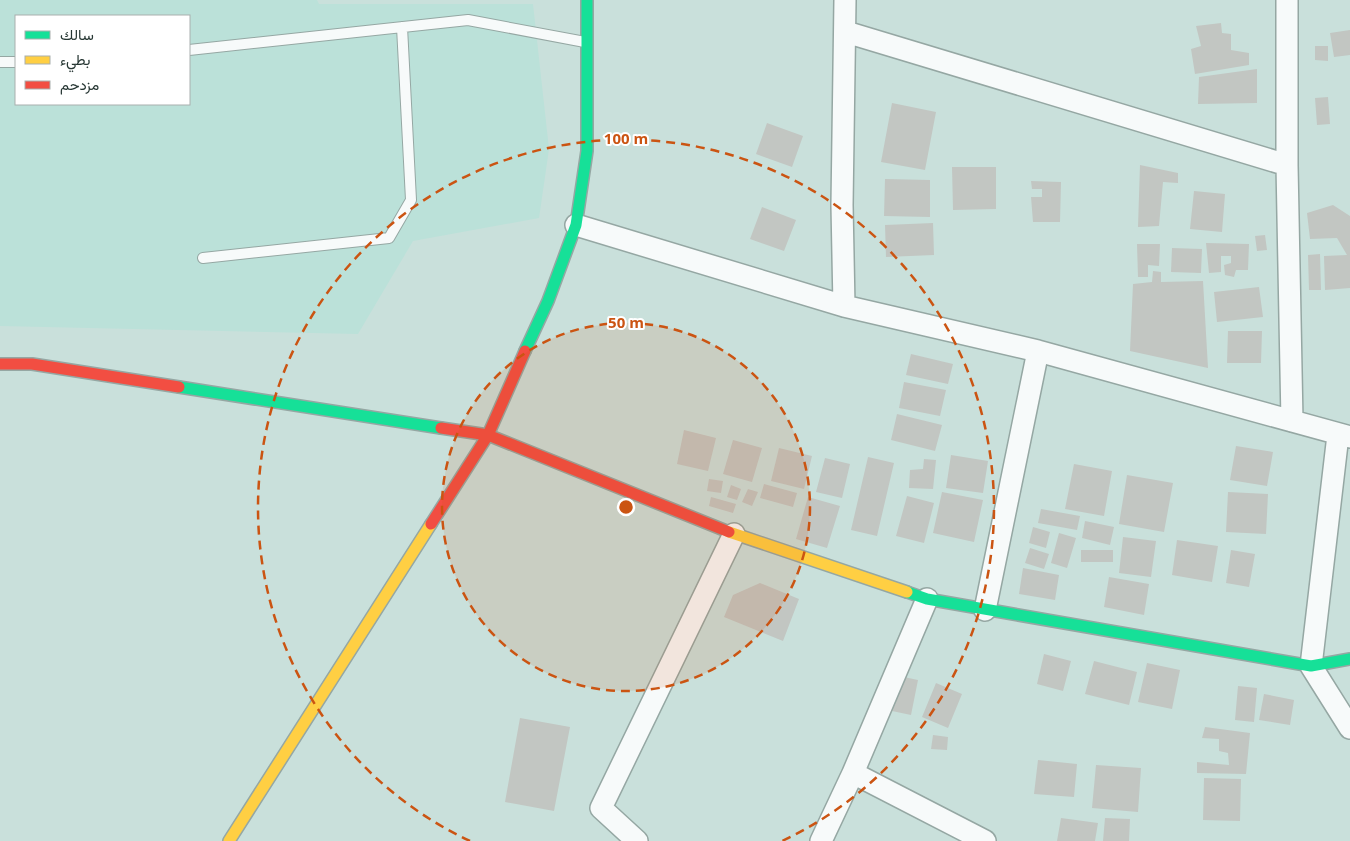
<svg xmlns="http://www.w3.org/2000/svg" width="1350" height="841" font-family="'Open Sans',Vazirmatn,sans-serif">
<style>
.built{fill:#bbe1d9;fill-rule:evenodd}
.building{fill:#c2c6c2}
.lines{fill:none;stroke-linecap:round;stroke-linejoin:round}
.lane-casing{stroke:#95a7a3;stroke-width:12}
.street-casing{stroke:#95a7a3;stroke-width:24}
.fast-casing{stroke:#95a7a3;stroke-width:14}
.slow-casing{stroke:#95a7a3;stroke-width:14}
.jam-casing{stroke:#95a7a3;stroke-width:14}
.lane{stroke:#f7fafa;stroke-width:10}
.street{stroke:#f7fafa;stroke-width:21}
.fast{stroke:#16e098;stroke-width:11}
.slow{stroke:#ffcf43;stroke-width:11}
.jam{stroke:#f24e42;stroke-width:11}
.ring{fill:none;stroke:#cb5412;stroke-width:2.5;stroke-dasharray:9 6}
.centre{fill:#cb5412;stroke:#fff;stroke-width:2.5}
.ring-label{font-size:15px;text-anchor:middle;font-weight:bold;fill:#cb5412;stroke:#fff;stroke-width:4;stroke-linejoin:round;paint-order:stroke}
</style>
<rect width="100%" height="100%" fill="#c9e0db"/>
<path class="built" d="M 0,0 L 317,0 L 319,4 L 533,4 L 549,149 L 539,218 L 413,241 L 358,334 L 0,326 ZM 16,16 L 189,16 L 189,104 L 16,104 Z"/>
<path class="building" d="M 1221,23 L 1222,33 L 1231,34 L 1231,50 L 1249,53 L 1249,65 L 1195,74 L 1191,49 L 1201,46 L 1196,26 Z
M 1350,30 L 1350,55 L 1334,57 L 1330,33 Z
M 1315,46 L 1328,46 L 1328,61 L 1315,60 Z
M 1257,69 L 1257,103 L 1198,104 L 1199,77 Z
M 1328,97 L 1330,124 L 1317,125 L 1315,98 Z
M 892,103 L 936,112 L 925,170 L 881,162 Z
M 767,123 L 803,136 L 792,167 L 756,154 Z
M 1140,165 L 1178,173 L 1178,183 L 1163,182 L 1159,226 L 1138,227 Z
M 952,167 L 996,167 L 996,209 L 953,210 Z
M 885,179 L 930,180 L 930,217 L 884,216 Z
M 1031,181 L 1061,182 L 1060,222 L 1033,222 L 1031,197 L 1042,197 L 1042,189 L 1032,189 Z
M 1194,191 L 1225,194 L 1222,232 L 1190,229 Z
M 1333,205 L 1350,216 L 1350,288 L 1325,290 L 1324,256 L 1347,255 L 1337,238 L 1310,239 L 1307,213 Z
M 762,207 L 796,220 L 784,251 L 750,239 Z
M 933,223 L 934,255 L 886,257 L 885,225 Z
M 1265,235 L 1267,250 L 1257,251 L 1255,236 Z
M 1206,243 L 1249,244 L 1248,270 L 1236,270 L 1234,277 L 1225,275 L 1224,265 L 1231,263 L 1231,256 L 1221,256 L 1221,272 L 1209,273 Z
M 1137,244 L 1160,244 L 1159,266 L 1148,265 L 1148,277 L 1138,277 Z
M 1172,248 L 1202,249 L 1201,273 L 1171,272 Z
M 1320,254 L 1321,290 L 1309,290 L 1308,255 Z
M 1153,271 L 1161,272 L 1161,282 L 1203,281 L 1208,368 L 1130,351 L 1133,284 L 1152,282 Z
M 1259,287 L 1263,317 L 1217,322 L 1214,292 Z
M 1228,331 L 1262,331 L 1261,363 L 1227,363 Z
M 911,354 L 953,364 L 948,384 L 906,375 Z
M 904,382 L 946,390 L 940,416 L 899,408 Z
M 897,414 L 942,425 L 935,451 L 891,440 Z
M 684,430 L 716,438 L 708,471 L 677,464 Z
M 733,440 L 762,448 L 752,482 L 723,474 Z
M 1236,446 L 1273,452 L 1267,486 L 1230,480 Z
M 779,448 L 812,456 L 804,489 L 771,481 Z
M 951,455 L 988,461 L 983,493 L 946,488 Z
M 868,457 L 894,463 L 877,536 L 851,530 Z
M 825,458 L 850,464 L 842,498 L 816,492 Z
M 924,459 L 936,460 L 933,489 L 909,488 L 910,470 L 923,469 Z
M 1074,464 L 1112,471 L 1104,516 L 1065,509 Z
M 1127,475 L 1173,483 L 1164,532 L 1119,524 Z
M 709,479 L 723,481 L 721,493 L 707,491 Z
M 764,484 L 797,493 L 793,507 L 760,498 Z
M 731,485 L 741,489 L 737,500 L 727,497 Z
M 748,489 L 758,492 L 752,506 L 742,502 Z
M 942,492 L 983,500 L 974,542 L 933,533 Z
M 1228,492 L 1268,494 L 1266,534 L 1226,532 Z
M 907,496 L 934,503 L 924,543 L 896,536 Z
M 711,497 L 736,504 L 733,513 L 709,506 Z
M 808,497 L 840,506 L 827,548 L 796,539 Z
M 1041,509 L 1080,516 L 1077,530 L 1038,523 Z
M 1085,521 L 1114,527 L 1110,545 L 1082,538 Z
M 1033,527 L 1050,532 L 1046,548 L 1029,543 Z
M 1059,533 L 1076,538 L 1067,568 L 1051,563 Z
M 1123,537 L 1156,541 L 1151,577 L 1119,573 Z
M 1177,540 L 1218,546 L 1212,582 L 1172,575 Z
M 1030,548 L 1049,554 L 1044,569 L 1025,563 Z
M 1081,550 L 1113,550 L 1113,562 L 1081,562 Z
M 1231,550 L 1255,554 L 1249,587 L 1226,583 Z
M 1023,568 L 1059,575 L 1055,600 L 1019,594 Z
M 1109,577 L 1149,584 L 1144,615 L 1104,607 Z
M 760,583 L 799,599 L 783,641 L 724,617 L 733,595 Z
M 1044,654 L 1071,661 L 1063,691 L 1037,684 Z
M 1094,661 L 1137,672 L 1129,705 L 1085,694 Z
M 1147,663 L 1180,670 L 1172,709 L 1138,702 Z
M 899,676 L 918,680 L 911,715 L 892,711 Z
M 936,683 L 962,694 L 948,728 L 922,717 Z
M 1238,686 L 1257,688 L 1254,722 L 1235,720 Z
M 1264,694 L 1294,700 L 1290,725 L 1259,720 Z
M 520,718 L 570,727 L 554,811 L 505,802 Z
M 1205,727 L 1250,733 L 1246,774 L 1197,773 L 1197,762 L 1229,765 L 1228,753 L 1219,751 L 1219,739 L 1202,738 Z
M 933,735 L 948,737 L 947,750 L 931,749 Z
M 1038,760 L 1077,764 L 1074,797 L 1034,794 Z
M 1096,765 L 1141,768 L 1138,812 L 1092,808 Z
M 1204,778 L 1241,779 L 1240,821 L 1203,820 Z
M 1061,818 L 1098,823 L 1095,841 L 1057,841 Z
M 1105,818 L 1130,819 L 1129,841 L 1103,841 Z"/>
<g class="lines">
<g class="lane-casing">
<path id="lane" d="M 189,50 L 468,20 L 585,42
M 0,62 L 16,62
M 203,258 L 389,238 L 411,200 L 402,27"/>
</g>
<g class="street-casing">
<path id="street" d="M 1287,0 L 1287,165 L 1292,421
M 846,32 L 1287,165
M 576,225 L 844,306 L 1038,351 L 1350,437
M 844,306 L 842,205 L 845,0
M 1338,435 L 1311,666 L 1350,728
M 985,610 L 1038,351
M 853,773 L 927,599
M 637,841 L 601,808 L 734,534
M 821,841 L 853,773 L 985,841"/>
</g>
<g class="fast-casing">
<path id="fast" d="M 525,351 L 548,301 L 576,225 L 587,151 L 587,0
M 179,387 L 441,428
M 907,592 L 927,599 L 1311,666 L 1350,659"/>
</g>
<g class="slow-casing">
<path id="slow" d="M 729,532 L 907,592
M 229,841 L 431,524"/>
</g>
<g class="jam-casing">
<path id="jam" d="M 0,364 L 32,364 L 179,387
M 441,428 L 488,435 L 729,532
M 431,524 L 488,435 L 525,351"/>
</g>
<use href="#lane" class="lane"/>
<use href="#street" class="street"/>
<use href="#fast" class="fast"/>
<use href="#slow" class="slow"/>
<use href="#jam" class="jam"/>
</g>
<circle cx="626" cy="507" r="184" fill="#cb5412" fill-opacity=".12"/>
<g class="ring">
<circle cx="626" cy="507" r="184"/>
<path d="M470 841A368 368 0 1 1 782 841"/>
</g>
<circle cx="626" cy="507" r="8" class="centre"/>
<g class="ring-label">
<text x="626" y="144">100 m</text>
<text x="626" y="328">50 m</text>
</g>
<rect x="15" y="15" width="175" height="90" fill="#ffffff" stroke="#a9afae"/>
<rect x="25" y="31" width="25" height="8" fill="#16e098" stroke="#a9afae"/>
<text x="60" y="40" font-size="15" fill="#273734">سالك</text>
<rect x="25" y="56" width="25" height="8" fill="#ffcf43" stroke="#a9afae"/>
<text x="60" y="65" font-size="15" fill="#273734">بطيء</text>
<rect x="25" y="81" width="25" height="8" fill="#f24e42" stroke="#a9afae"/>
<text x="60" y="90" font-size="15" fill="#273734">مزدحم</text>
</svg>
